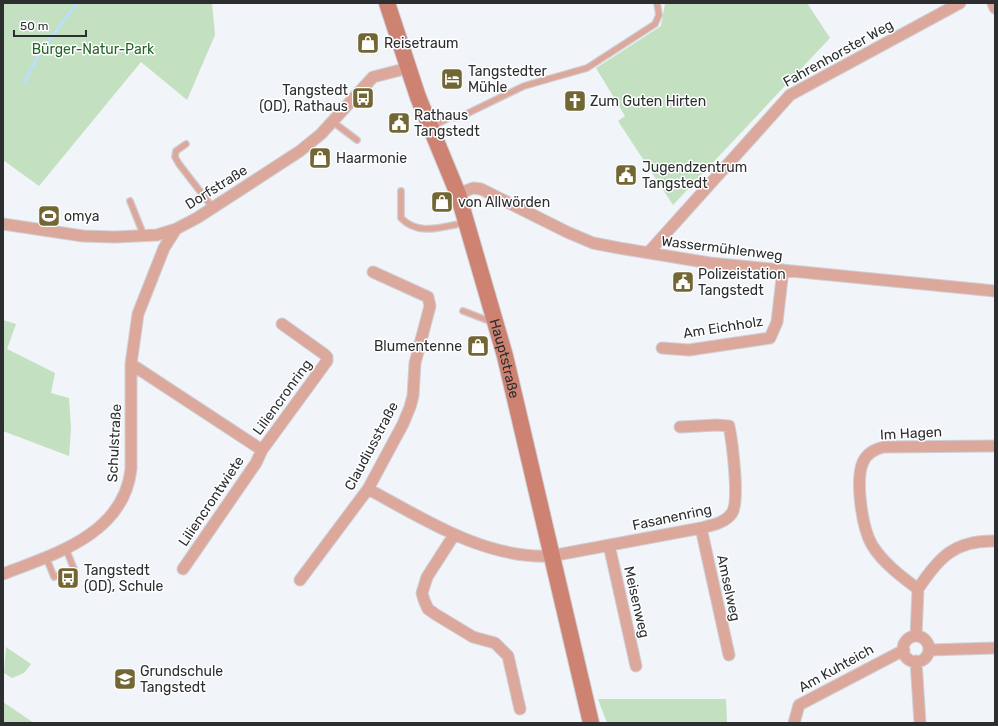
<svg xmlns="http://www.w3.org/2000/svg" width="998" height="726" font-family="Rubik,sans-serif">
<style>
.green{fill:#c3e0c1}
.lines{fill:none;stroke-linecap:round;stroke-linejoin:round}
.stream{stroke:#badff7;stroke-width:3}
.lane-casing{stroke:#ced0d5;stroke-width:8}
.street-casing{stroke:#ced0d5;stroke-width:13}
.secondary-casing{stroke:#ced0d5;stroke-width:18}
.lane{stroke:#dda89c;stroke-width:5.5}
.street{stroke:#dda89c;stroke-width:11}
.secondary{stroke:#ce8271;stroke-width:16}
.labels{text-anchor:middle;stroke-width:3;stroke-linejoin:round;paint-order:stroke}
.poi-label{font-size:14px;fill:#2c2e30;stroke:#fff;text-anchor:start}
.park-label{font-size:14px;fill:#246427;stroke:#fff}
.street-label{font-size:14px;fill:#2c2e30;stroke:#fff}
</style>
<rect width="100%" height="100%" fill="#f1f4f9"/>
<path class="green" d="M 3,3 L 212,3 L 215,35 L 187,100 L 141,62 L 39,186 L 3,160 Z
M 665,3 L 807,3 L 830,38 L 673,205 L 618,121 L 625,116 L 596,68 L 661,26 Z
M 3,320 L 16,324 L 7,349 L 55,373 L 51,393 L 69,398 L 71,429 L 69,456 L 3,431 Z
M 6,647 L 31,664 L 24,673 L 12,678 L 4,673 Z
M 598,699 L 726,699 L 727,723 L 607,723 Z
M 3,702 L 34,723 L 3,723 Z"/>
<g class="lines">
<path class="stream" d="M 24,83 L 39,54 L 77,3"/>
<g class="lane-casing">
<path id="lane" d="M 333,122 L 357,140
M 431,127 L 451,117 L 458,118 L 524,86 L 587,68 L 655,24 L 659,15 L 657,3
M 186,144 L 176,151 L 175,157 L 179,164 L 213,208
M 401,191 L 401,218 C 418,236 441,227 464,223
M 130,201 L 144,236
M 463,311 L 492,322
M 46,557 L 54,577 L 74,569 L 66,549"/>
</g>
<g class="street-casing">
<path id="street" d="M 993,3 L 995,8
M 458,194 L 473,188 L 481,189 L 567,232 L 593,243 L 619,248 L 710,263 L 995,291
M 3,224 L 83,236 L 115,237 L 157,235 L 176,229 L 197,218 L 300,151 L 321,134 L 373,77 L 408,68
M 648,253 L 790,95 L 960,3
M 662,348 L 689,350 L 770,338 L 777,322 L 783,270
M 131,364 L 262,450
M 368,489 C 424,519 484,559 551,556 L 701,528 C 712,525 725,523 732,513 C 740,501 732,441 729,426 L 717,425 L 680,427
M 701,528 L 729,655
M 454,535 L 427,577 L 422,593 L 424,600 L 428,609 L 435,614 L 473,637 L 495,643 L 508,656 L 520,709
M 609,545 L 636,666
M 183,569 L 256,463 L 262,450 L 327,361 L 327,357 L 324,354 L 282,324
M 3,574 C 55,554 124,534 131,469 L 131,364 L 138,314 L 164,248 L 176,229
M 300,580 L 368,489 L 403,424 L 410,407 L 413,396 L 415,363 L 430,306 L 428,297 L 373,272
M 918,589 C 939,557 955,540 995,541
M 916,636 L 918,589 C 902,577 883,563 872,545 C 862,528 855,480 863,462 C 867,453 875,449 884,447 L 995,446
M903 649a13 13 0 1 1 26 0a13 13 0 1 1-26 0Z
M 929,650 L 995,648
M 916,661 L 920,723
M 794,723 L 799,705 L 904,650"/>
</g>
<g class="secondary-casing">
<g id="secondary">
<path id="s1" d="M 387,3 L 418,97 L 458,194 L 505,356 L 591,723"/>
</g>
</g>
<use href="#lane" class="lane"/>
<use href="#street" class="street"/>
<use href="#secondary" class="secondary"/>
</g>
<defs>
<g id="shop-square" transform="scale(1.15)"><rect x="-9" y="-9" width="18" height="18" rx="4" fill="#726633" stroke="#fff"/><path d="M-5-2.5h2.3a2.7 3.5 0 0 1 5.4 0H5L5.5 6h-11ZM-1.5-2.5h3a1.5 2.3 0 0 0-3 0Z" fill="#fff"/></g>
<g id="hotel-square" transform="scale(1.15)"><rect x="-9" y="-9" width="18" height="18" rx="4" fill="#726633" stroke="#fff"/><path d="M-6-4.5h1.5V1H6V5H4.5V3h-9V5H-6ZM-4 0a1.8 1.8 0 1 1 3.6 0ZM.5 0V-2.5h3Q6-2.5 6 0Z" fill="#fff"/></g>
<g id="bus-square" transform="scale(1.15)"><rect x="-9" y="-9" width="18" height="18" rx="4" fill="#726633" stroke="#fff"/><path d="M-5-6H5V4H4V6H2V4H-2V6H-4V4H-5ZM-3.5-4V0h7V-4ZM-3.5 1.2v1.5H-2V1.2ZM2 1.2v1.5H3.5V1.2Z" fill="#fff"/></g>
<g id="church-square" transform="scale(1.15)"><rect x="-9" y="-9" width="18" height="18" rx="4" fill="#726633" stroke="#fff"/><path d="M-1.2-6h2.4v3.5h3.3v2.4h-3.3V6h-2.4V-.1h-3.3v-2.4h3.3Z" fill="#fff"/></g>
<g id="civic-square" transform="scale(1.15)"><rect x="-9" y="-9" width="18" height="18" rx="4" fill="#726633" stroke="#fff"/><path d="M-.6-6.5H3V-4.5H.6V-3L4-1V1h2V6H-6V1h2V-1L-.6-3ZM-1.2 2.5V6h2.4V2.5Z" fill="#fff"/></g>
<g id="stadium-square" transform="scale(1.15)"><rect x="-9" y="-9" width="18" height="18" rx="4" fill="#726633" stroke="#fff"/><path d="M0-5a6.5 5 0 1 0 0 10a6.5 5 0 1 0 0-10ZM-3.5-1.8h7v3.6h-7Z" fill="#fff"/></g>
<g id="school-square" transform="scale(1.15)"><rect x="-9" y="-9" width="18" height="18" rx="4" fill="#726633" stroke="#fff"/><path d="M0-5L7-2L0 1L-7-2ZM-4 1L0 2.5L4 1V4Q0 6-4 4Z" fill="#fff"/></g>
</defs>
<g fill-rule="evenodd">
<use href="#shop-square" x="368" y="43"/>
<use href="#hotel-square" x="452" y="79"/>
<use href="#bus-square" x="363" y="98"/>
<use href="#church-square" x="575" y="101"/>
<use href="#civic-square" x="399" y="123"/>
<use href="#shop-square" x="320" y="158"/>
<use href="#civic-square" x="626" y="175"/>
<use href="#shop-square" x="442" y="202"/>
<use href="#stadium-square" x="49" y="216"/>
<use href="#civic-square" x="683" y="282"/>
<use href="#shop-square" x="478" y="346"/>
<use href="#bus-square" x="68" y="578"/>
<use href="#school-square" x="125" y="679"/>
</g>
<g class="labels">
<g class="poi-label">
<text x="384" y="48">Reisetraum</text>
<text x="468" y="76">Tangstedter<tspan x="468" dy="16">Mühle</tspan></text>
<text x="348" y="95" text-anchor="end">Tangstedt<tspan x="348" dy="16">(OD), Rathaus</tspan></text>
<text x="590" y="106">Zum Guten Hirten</text>
<text x="414" y="120">Rathaus<tspan x="414" dy="16">Tangstedt</tspan></text>
<text x="336" y="163">Haarmonie</text>
<text x="642" y="172">Jugendzentrum<tspan x="642" dy="16">Tangstedt</tspan></text>
<text x="458" y="207">von Allwörden</text>
<text x="64" y="221">omya</text>
<text x="698" y="279">Polizeistation<tspan x="698" dy="16">Tangstedt</tspan></text>
<text x="462" y="351" text-anchor="end">Blumentenne</text>
<text x="84" y="575">Tangstedt<tspan x="84" dy="16">(OD), Schule</tspan></text>
<text x="140" y="676">Grundschule<tspan x="140" dy="16">Tangstedt</tspan></text>
</g>
<g class="park-label">
<text x="93" y="54">Bürger-Natur-Park</text>
</g>
<g class="street-label">
<text transform="translate(838 53) rotate(-29)" y="5">Fahrenhorster Weg</text>
<text transform="translate(216 187) rotate(-32)" y="5">Dorfstraße</text>
<text transform="translate(722 248) rotate(7)" y="5">Wassermühlenweg</text>
<text transform="translate(723 327) rotate(-9)" y="5">Am Eichholz</text>
<text dy="5" stroke="none"><textPath href="#s1" startOffset="375">Hauptstraße</textPath></text>
<text transform="translate(282 397) rotate(-54)" y="5">Liliencronring</text>
<text transform="translate(911 433) rotate(-3)" y="5">Im Hagen</text>
<text transform="translate(114 443) rotate(-87)" y="5">Schulstraße</text>
<text transform="translate(371 446) rotate(-62)" y="5">Claudiusstraße</text>
<text transform="translate(211 501) rotate(-56)" y="5">Liliencrontwiete</text>
<text transform="translate(672 517) rotate(-12)" y="5">Fasanenring</text>
<text transform="translate(729 588) rotate(78)" y="5">Amselweg</text>
<text transform="translate(637 602) rotate(77)" y="5">Meisenweg</text>
<text transform="translate(836 668) rotate(-29)" y="5">Am Kuhteich</text>
</g>
</g>
<rect width="998" height="726" fill="none" stroke="#2c2e30" stroke-width="8"/>
<path d="M14 30v6h72v-6" fill="none" stroke="#2c2e30" stroke-width="2"/>
<text x="20" y="30" font-size="12" fill="#2c2e30" stroke="#ffffff" stroke-width="3" paint-order="stroke">50 m</text>
</svg>
